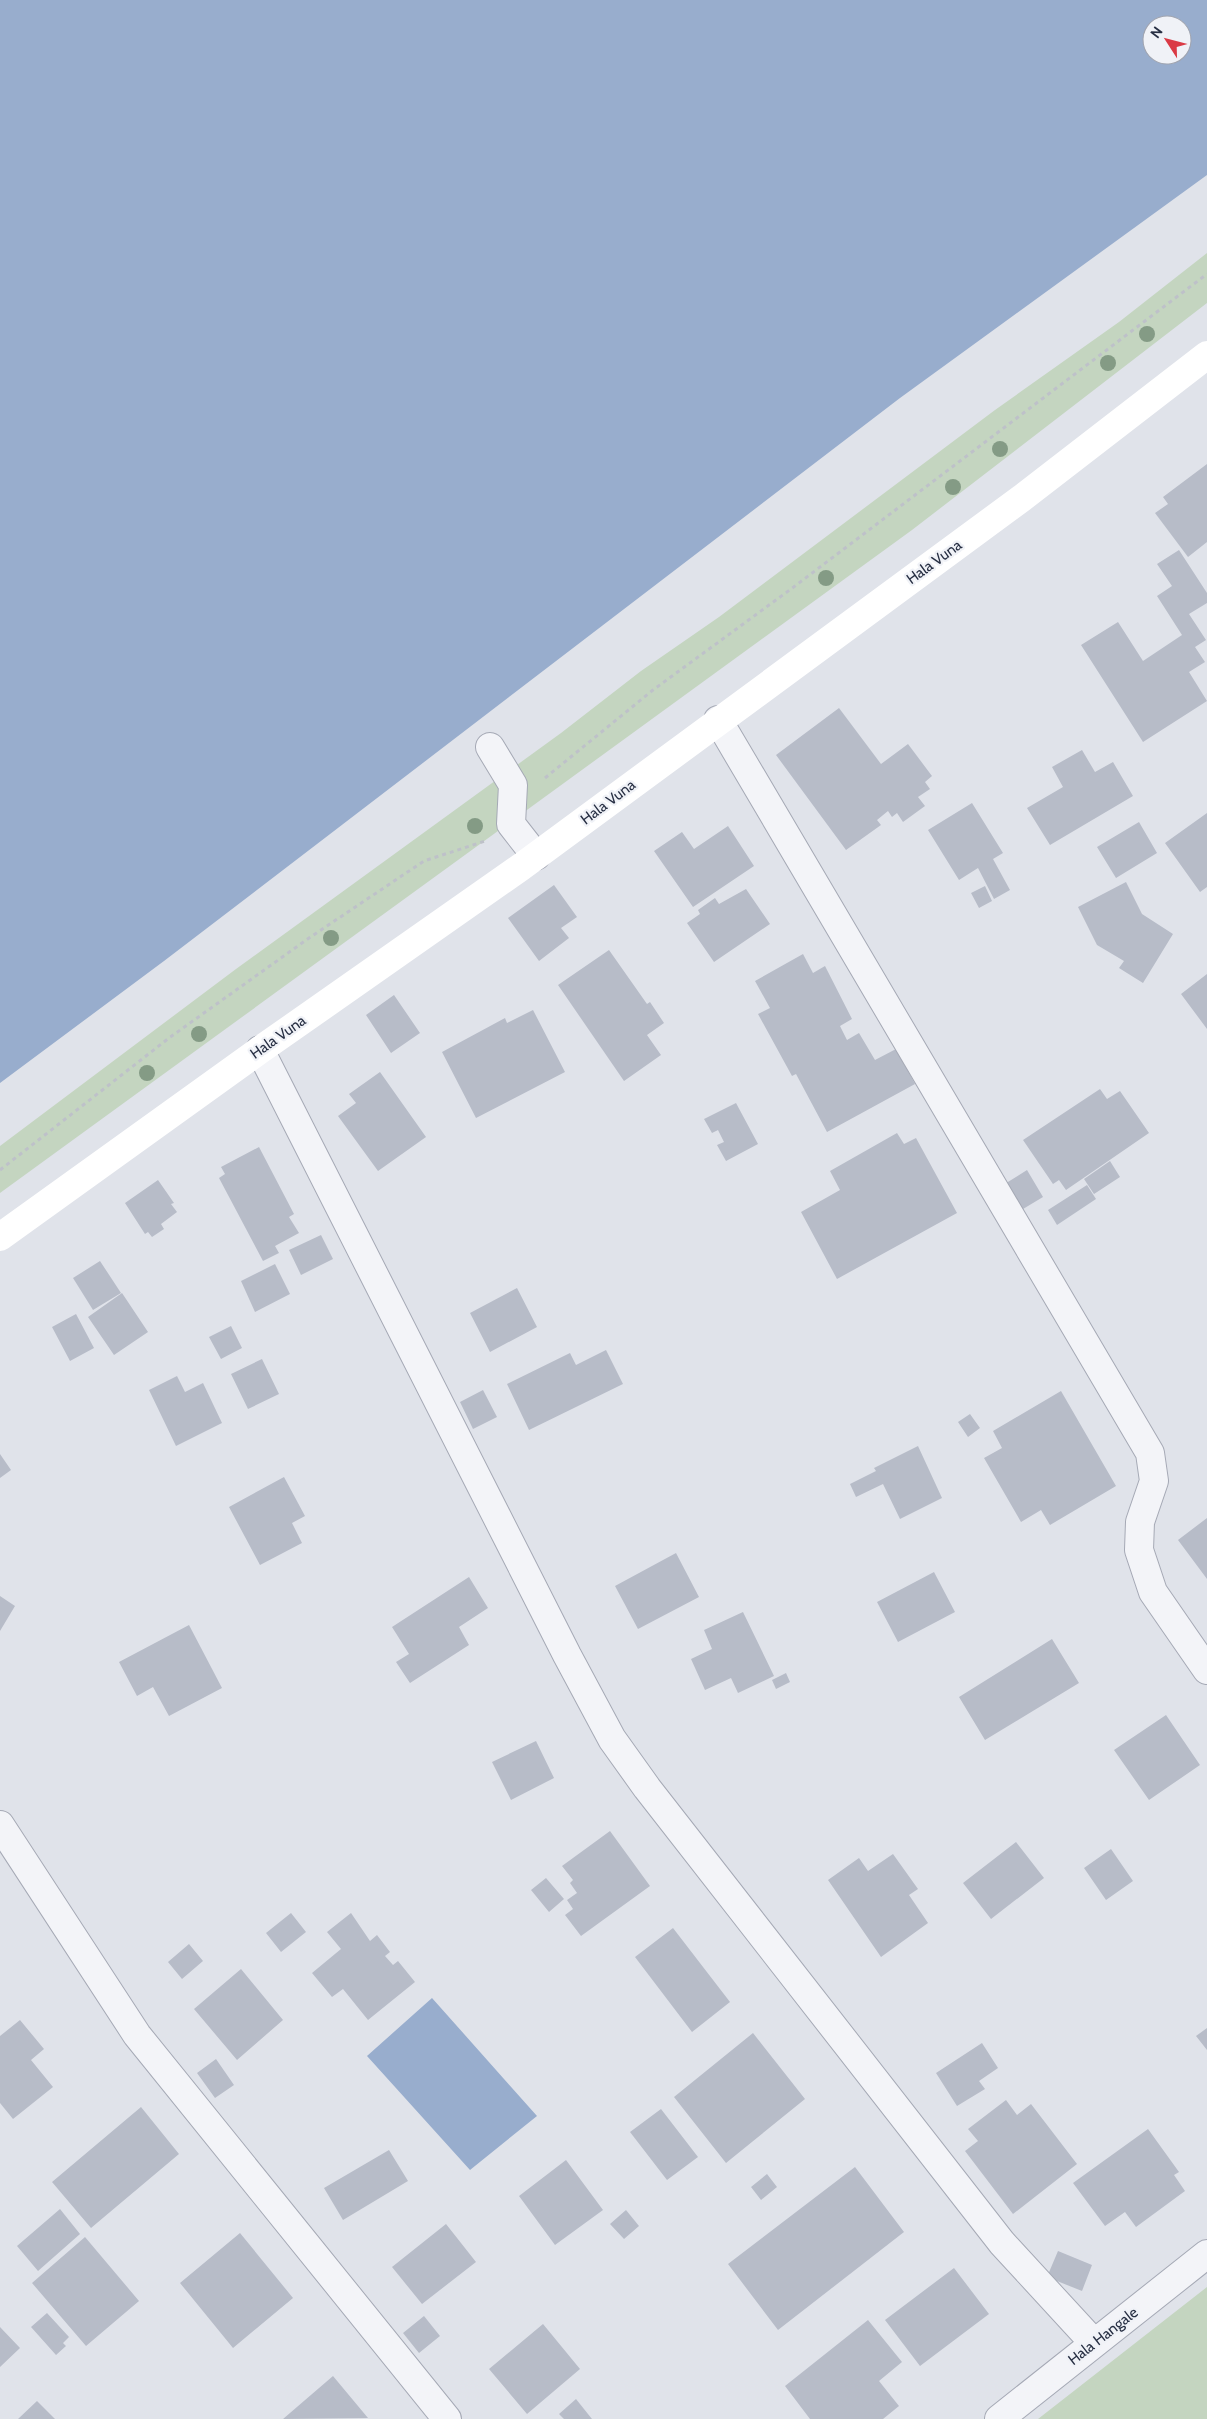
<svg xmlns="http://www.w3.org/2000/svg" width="1207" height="2419" font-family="Cabin,sans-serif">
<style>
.green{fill:#c4d5c0}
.water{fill:#98adcd;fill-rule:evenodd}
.building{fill:#b7bcc8}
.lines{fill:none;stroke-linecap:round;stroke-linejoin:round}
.street-casing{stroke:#a5a9b5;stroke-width:30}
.path{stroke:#bec1c9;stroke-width:3;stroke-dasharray:4 4;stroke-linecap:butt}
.street{stroke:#f3f4f8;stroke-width:28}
.secondary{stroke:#fff;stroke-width:28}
.tree{fill:#849b85}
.labels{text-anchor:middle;stroke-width:4.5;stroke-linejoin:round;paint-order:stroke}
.street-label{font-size:15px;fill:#272f43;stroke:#f0f2f7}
</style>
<rect width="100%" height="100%" fill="#e0e3ea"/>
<path class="green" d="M 1207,253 L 1207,303 L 912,530 L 0,1193 L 0,1146 L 236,969 L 561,733 L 641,671 L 719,617 L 995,410 L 1119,322 Z
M 1207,2287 L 1207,2419 L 1038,2419 Z"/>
<path class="water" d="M 0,0 L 1207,0 L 1207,175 L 900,398 L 164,961 L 0,1083 ZM 1152,25 L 1182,25 L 1182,55 L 1152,55 Z
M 432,1998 L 537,2116 L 470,2170 L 367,2056 Z"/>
<path class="building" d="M 1207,464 L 1207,542 L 1188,557 L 1155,513 L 1168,504 L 1163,497 Z
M 1179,550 L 1207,593 L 1207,603 L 1189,614 L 1206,640 L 1195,647 L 1205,662 L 1189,672 L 1207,701 L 1143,742 L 1081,645 L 1118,622 L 1143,661 L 1182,635 L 1157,596 L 1172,586 L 1157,564 Z
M 839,708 L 881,764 L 908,744 L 932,776 L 925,782 L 930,789 L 918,797 L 925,806 L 903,822 L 897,813 L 892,817 L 888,811 L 877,820 L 881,825 L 846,850 L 776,755 Z
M 1082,750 L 1095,772 L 1113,762 L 1133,796 L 1050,845 L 1027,808 L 1063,787 L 1052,767 Z
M 972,803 L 1003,853 L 993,859 L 1010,890 L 994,899 L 978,868 L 959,880 L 928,830 Z
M 1207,813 L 1207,887 L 1200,892 L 1165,843 Z
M 1139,822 L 1157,853 L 1116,878 L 1097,847 Z
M 728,826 L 754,866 L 693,907 L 654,851 L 682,832 L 694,849 Z
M 1126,882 L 1142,914 L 1173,934 L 1143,983 L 1119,968 L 1124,961 L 1097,945 L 1078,907 Z
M 554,885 L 577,917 L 561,928 L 569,938 L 539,961 L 508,918 Z
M 985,886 L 992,901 L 979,908 L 971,893 Z
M 746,889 L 770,924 L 714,962 L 687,923 L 700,914 L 698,910 L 715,898 L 719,904 Z
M 609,950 L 647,1004 L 650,1002 L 664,1023 L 647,1035 L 661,1055 L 624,1081 L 558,985 Z
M 803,954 L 813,973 L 825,966 L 852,1019 L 840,1026 L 847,1040 L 859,1033 L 875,1060 L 896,1049 L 915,1084 L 827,1132 L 796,1074 L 792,1076 L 758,1014 L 770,1008 L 755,981 Z
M 1207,974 L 1207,1029 L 1181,994 Z
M 394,995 L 420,1033 L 391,1053 L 366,1015 Z
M 533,1010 L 565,1072 L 476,1118 L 442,1052 L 505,1018 L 507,1023 Z
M 380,1072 L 426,1137 L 378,1171 L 338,1116 L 356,1103 L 349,1094 Z
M 1100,1089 L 1107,1099 L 1120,1091 L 1149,1133 L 1066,1190 L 1059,1180 L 1053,1184 L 1023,1140 Z
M 736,1103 L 758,1144 L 726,1161 L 717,1145 L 724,1142 L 718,1130 L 712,1133 L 704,1119 Z
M 897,1133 L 904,1144 L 916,1138 L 957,1213 L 837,1279 L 801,1212 L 840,1190 L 830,1171 Z
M 259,1147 L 294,1214 L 289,1217 L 299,1233 L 275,1246 L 279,1253 L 263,1261 L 219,1178 L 225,1174 L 221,1167 Z
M 1110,1161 L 1120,1177 L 1094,1194 L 1084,1179 Z
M 1027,1170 L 1043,1197 L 1018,1212 L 1003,1185 Z
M 158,1180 L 174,1203 L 171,1204 L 177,1212 L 161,1224 L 164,1229 L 152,1237 L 148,1232 L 145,1234 L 125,1203 Z
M 1087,1185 L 1096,1199 L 1057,1225 L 1048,1210 Z
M 321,1235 L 333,1259 L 301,1275 L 289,1250 Z
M 100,1261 L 121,1293 L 93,1310 L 73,1278 Z
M 275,1264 L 290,1294 L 255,1312 L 241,1281 Z
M 517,1288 L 537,1327 L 490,1352 L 470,1313 Z
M 122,1293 L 148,1332 L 114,1355 L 88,1317 Z
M 76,1314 L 94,1348 L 70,1361 L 52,1327 Z
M 231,1326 L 242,1348 L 221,1359 L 209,1337 Z
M 606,1350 L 623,1384 L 529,1430 L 507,1384 L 570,1353 L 576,1365 Z
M 262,1359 L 279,1394 L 248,1409 L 231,1374 Z
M 177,1376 L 185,1392 L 203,1383 L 222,1423 L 176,1446 L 149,1390 Z
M 483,1390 L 497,1417 L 473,1429 L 460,1402 Z
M 1061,1391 L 1116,1486 L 1050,1525 L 1041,1510 L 1021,1522 L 984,1458 L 1002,1448 L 993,1431 Z
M 970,1414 L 980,1428 L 968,1437 L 958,1422 Z
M 918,1446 L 942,1498 L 900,1519 L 883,1484 L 856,1497 L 850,1484 L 876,1471 L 874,1468 Z
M 0,1454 L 11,1470 L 0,1478 Z
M 284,1477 L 305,1516 L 292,1523 L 302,1543 L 260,1565 L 229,1507 Z
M 1207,1518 L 1207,1579 L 1178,1540 Z
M 676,1553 L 699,1597 L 638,1629 L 615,1586 Z
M 934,1572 L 955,1612 L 898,1642 L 877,1602 Z
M 469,1577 L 488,1608 L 459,1627 L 469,1645 L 410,1683 L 396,1662 L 409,1654 L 392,1627 Z
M 0,1596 L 15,1606 L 0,1631 Z
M 743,1612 L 774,1676 L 738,1693 L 731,1678 L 705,1690 L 691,1659 L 712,1649 L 704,1630 Z
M 189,1625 L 222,1688 L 169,1716 L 153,1687 L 137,1696 L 119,1662 Z
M 1052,1639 L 1079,1683 L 985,1740 L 959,1697 Z
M 786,1673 L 790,1682 L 776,1689 L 772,1680 Z
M 1166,1715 L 1200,1765 L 1149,1800 L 1114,1750 Z
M 536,1741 L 554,1778 L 511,1800 L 492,1762 Z
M 610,1831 L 650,1886 L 581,1936 L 565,1915 L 573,1909 L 567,1900 L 577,1893 L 570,1883 L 573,1880 L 562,1866 Z
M 1016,1842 L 1044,1878 L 991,1919 L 963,1883 Z
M 1111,1849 L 1133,1881 L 1106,1900 L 1084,1868 Z
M 893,1854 L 918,1889 L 909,1895 L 928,1923 L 881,1957 L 828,1880 L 859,1858 L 868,1871 Z
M 546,1878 L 564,1899 L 549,1912 L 531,1890 Z
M 291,1913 L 306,1932 L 281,1952 L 266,1933 Z
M 351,1913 L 370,1941 L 377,1935 L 390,1952 L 385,1956 L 393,1965 L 398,1961 L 415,1982 L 368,2020 L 343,1989 L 332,1997 L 312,1973 L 341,1949 L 327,1932 Z
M 673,1928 L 730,2002 L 692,2032 L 635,1957 Z
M 189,1944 L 203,1961 L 182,1979 L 168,1962 Z
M 241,1969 L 283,2020 L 237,2060 L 194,2009 Z
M 20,2020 L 44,2049 L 31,2060 L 53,2087 L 13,2119 L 0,2103 L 0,2036 Z
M 1207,2028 L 1207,2050 L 1196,2036 Z
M 753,2033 L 805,2099 L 726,2163 L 674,2097 Z
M 982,2043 L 998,2068 L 979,2081 L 985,2089 L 957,2106 L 936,2073 Z
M 216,2059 L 234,2085 L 215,2098 L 197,2073 Z
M 1006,2100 L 1017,2115 L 1031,2104 L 1077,2164 L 1013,2214 L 965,2151 L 978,2141 L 968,2129 Z
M 141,2107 L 179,2154 L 91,2228 L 52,2182 Z
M 661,2109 L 698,2157 L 667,2180 L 630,2132 Z
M 1148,2129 L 1179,2172 L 1174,2175 L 1185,2191 L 1136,2227 L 1125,2212 L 1105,2226 L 1073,2183 Z
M 389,2150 L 408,2181 L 343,2220 L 324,2188 Z
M 566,2160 L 603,2210 L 555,2245 L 519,2196 Z
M 855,2167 L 904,2232 L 778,2330 L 728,2264 Z
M 767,2174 L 777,2187 L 761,2200 L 751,2187 Z
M 60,2209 L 80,2234 L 38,2271 L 17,2246 Z
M 626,2210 L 639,2226 L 624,2239 L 610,2224 Z
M 446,2224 L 476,2262 L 422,2304 L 392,2267 Z
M 240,2233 L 293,2298 L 233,2348 L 180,2283 Z
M 85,2237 L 139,2301 L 86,2346 L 32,2283 Z
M 1058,2251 L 1092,2265 L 1082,2291 L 1047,2277 Z
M 954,2268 L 989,2314 L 920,2366 L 885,2320 Z
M 47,2313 L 69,2337 L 63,2343 L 66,2346 L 56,2355 L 31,2327 Z
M 424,2316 L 440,2336 L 419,2353 L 403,2333 Z
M 868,2320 L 902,2362 L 879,2381 L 899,2406 L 883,2419 L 810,2419 L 785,2386 Z
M 543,2324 L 580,2369 L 527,2414 L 489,2369 Z
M 0,2327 L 20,2348 L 0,2367 Z
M 333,2376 L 368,2418 L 283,2419 Z
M 576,2399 L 592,2419 L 564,2419 L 559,2414 Z
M 37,2401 L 55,2419 L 18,2419 Z"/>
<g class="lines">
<g class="street-casing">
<path id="street" d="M 718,720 L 1150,1453 L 1154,1481 L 1140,1522 L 1139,1550 L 1153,1592 L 1207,1670
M 490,747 L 513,785 L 511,824 L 536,856
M 260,1050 L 567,1655 L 612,1739 L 647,1788 L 1002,2243 L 1094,2343
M 0,1825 L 137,2035 L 447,2419
M 999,2419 L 1207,2254"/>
</g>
<path class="path" d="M 545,778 L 653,690 L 791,589 L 1207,274
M 0,1170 L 169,1038 L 309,938 L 424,861 L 485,841"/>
<use href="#street" class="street"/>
<path class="secondary" d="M 0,1237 L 260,1050 L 521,867 L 1022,498 L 1207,355"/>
</g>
<g class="tree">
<circle cx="1147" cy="334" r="8"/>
<circle cx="1108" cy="363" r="8"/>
<circle cx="1000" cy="449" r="8"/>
<circle cx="953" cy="487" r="8"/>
<circle cx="826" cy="578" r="8"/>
<circle cx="475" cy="826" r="8"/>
<circle cx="331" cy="938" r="8"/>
<circle cx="199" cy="1034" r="8"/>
<circle cx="147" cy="1073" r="8"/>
</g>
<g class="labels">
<g class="street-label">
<text transform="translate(934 562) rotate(-36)" y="5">Hala Vuna</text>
<text transform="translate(608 802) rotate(-37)" y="5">Hala Vuna</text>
<text transform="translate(278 1037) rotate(-35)" y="5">Hala Vuna</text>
<text transform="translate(1103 2336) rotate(-38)" y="5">Hala Hangale</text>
</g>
</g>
<g transform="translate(1167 40) rotate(306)"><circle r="24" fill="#f0f2f7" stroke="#a0a4af"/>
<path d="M0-4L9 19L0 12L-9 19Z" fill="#da3a45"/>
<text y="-8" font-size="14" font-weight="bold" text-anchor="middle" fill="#272f43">N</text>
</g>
</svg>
